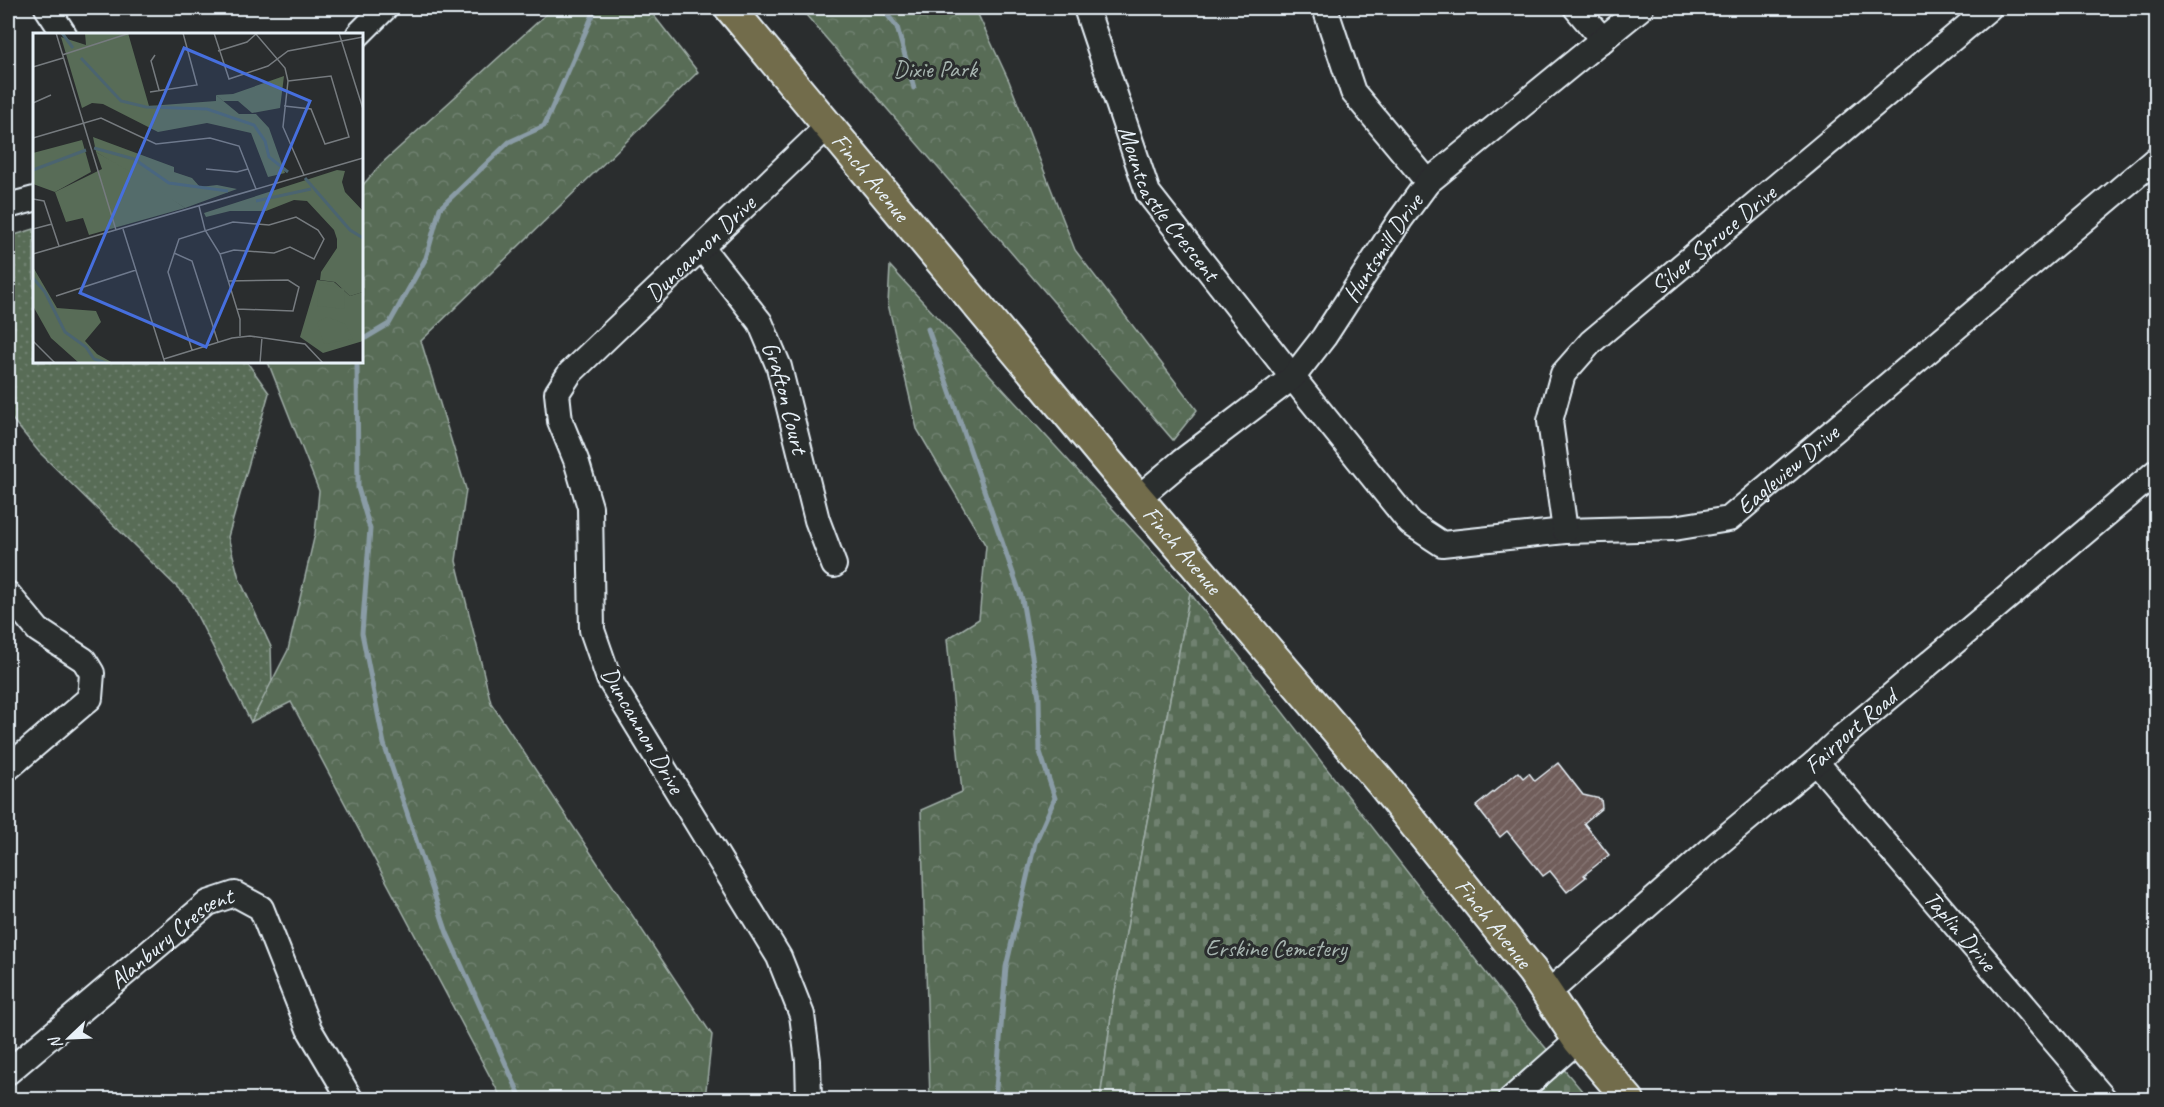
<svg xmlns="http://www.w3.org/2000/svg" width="2164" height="1107" font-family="Caveat,sans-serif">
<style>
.grass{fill:url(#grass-dots);stroke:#a0aea8;stroke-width:1.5}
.forest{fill:url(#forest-crowns);stroke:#a0aea8;stroke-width:1.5}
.cemetery{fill:url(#cemetery-stones);stroke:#a0aea8;stroke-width:1.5}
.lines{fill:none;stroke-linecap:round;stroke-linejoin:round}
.stream{stroke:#8a9ca6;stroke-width:5}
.building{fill:url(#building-hatch);stroke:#e8f1f8;stroke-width:1.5}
.minor-casing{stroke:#e8f1f8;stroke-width:28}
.major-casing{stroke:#e8f1f8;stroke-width:34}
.minor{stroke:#2a2d2e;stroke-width:24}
.major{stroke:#726c4b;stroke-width:30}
.labels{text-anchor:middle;stroke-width:6;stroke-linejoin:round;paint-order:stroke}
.park-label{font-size:24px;fill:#a7b5b0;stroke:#2a2d2e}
.street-label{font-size:24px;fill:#e8f1f8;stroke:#2a2d2e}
.inset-river{fill:none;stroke:#4b6470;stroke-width:3}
.inset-road{fill:none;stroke:#767b7f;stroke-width:1.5}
.view{fill:#466fde;fill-opacity:0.15;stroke:#466fde;stroke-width:3}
.inset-edge{fill:none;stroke:#e8f1f8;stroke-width:3}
</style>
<defs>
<pattern id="grass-dots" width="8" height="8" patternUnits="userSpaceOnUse" patternTransform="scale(1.5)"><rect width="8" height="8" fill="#586c57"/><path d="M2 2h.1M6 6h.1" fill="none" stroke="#708170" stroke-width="1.8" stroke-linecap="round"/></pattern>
<pattern id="forest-crowns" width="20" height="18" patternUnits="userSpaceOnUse" patternTransform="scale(1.5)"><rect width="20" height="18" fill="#586c57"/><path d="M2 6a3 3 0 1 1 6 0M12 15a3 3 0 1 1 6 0" fill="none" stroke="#708170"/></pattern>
<pattern id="cemetery-stones" width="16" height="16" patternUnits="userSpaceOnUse" patternTransform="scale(1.5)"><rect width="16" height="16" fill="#586c57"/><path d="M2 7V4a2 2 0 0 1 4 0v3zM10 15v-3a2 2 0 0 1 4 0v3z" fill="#708170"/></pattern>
<pattern id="building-hatch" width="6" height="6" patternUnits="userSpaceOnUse" patternTransform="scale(1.5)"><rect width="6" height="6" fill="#705d5a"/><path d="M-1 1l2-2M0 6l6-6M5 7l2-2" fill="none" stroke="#847572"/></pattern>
</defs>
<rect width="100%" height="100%" fill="#2a2d2e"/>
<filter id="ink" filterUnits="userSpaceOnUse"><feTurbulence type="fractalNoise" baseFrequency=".0167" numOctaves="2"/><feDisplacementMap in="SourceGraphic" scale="12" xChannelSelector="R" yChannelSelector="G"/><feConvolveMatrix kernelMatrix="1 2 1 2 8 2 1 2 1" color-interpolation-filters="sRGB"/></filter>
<g filter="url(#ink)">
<path class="grass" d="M 34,229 L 34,362 L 247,362 L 269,393 L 228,537 L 239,578 L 271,647 L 272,684 L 251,722 L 188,598 L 39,452 L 8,414 L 8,237 Z"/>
<path class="forest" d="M 553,8 L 648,8 L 698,72 L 421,341 L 466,489 L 456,561 L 491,703 L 712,1035 L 705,1099 L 502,1099 L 291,702 L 251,722 L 288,650 L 315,534 L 319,491 L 268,362 L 362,362 L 362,186 L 381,164 Z
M 800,8 L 975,8 L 1009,81 L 1075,250 L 1197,410 L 1173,440 Z
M 890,266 L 1190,593 L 1113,1002 L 1100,1099 L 930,1099 L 921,810 L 962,792 L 947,639 L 979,619 L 986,546 L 917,429 L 888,304 Z"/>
<path class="cemetery" d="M 1190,593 L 1528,1027 L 1589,1099 L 1100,1100 L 1113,1002 Z"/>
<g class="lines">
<path class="stream" d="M 882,8 L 897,27 L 914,88
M 928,329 L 1022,599 L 1039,697 L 1040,752 L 1055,798 L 1035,843 L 1006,967 L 995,1100
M 362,340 L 389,324 L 426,258 L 440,208 L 509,142 L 544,126 L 596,8
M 357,362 L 358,488 L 370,529 L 362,633 L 384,744 L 447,933 L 522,1100"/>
</g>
<path class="building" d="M 1558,763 L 1583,795 L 1601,799 L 1602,808 L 1584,823 L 1609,855 L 1584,875 L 1586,877 L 1567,892 L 1550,871 L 1543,876 L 1507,831 L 1500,837 L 1476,806 L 1518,772 L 1523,778 L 1529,773 L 1535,781 Z"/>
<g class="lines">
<g class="minor-casing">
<g id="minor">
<path d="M 47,8 L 64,34"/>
<path id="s1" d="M 1086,8 L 1148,193 L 1305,393 L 1410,523 L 1442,544 L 1565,531 L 1674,528 L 1729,519 L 2156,159"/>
<path d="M 1325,8 L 1353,92 L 1428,182"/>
<path d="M 1576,8 L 1603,40"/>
<path d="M 359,34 L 385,8"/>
<path d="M 8,206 L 34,199"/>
<path id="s2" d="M 702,248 L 760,322 L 779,367 L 817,520 L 834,565"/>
<path id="s3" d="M 1138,498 L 1181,462 L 1293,377 L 1324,337 L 1400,220 L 1428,182 L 1641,8"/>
<path id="s4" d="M 1565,531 L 1550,421 L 1563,374 L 1591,342 L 1989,8"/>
<path d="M 8,594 L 38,630 L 84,660 L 92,673 L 90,698 L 8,768"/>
<path id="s5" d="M 1816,762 L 2105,1100"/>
<path id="s6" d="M 1548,993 L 1715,846 L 1816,762 L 1841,738 L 2156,472"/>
<path id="s7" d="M 8,1072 L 208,903 L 235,894 L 261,908 L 309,1029 L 351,1100"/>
<path id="s8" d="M 809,1100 L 808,1061 L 802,1015 L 779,957 L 609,679 L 592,630 L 590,507 L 576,460 L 560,421 L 557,393 L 570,373 L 829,125"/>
<path d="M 1510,1100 L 1578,1040"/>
</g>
</g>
<g class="major-casing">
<g id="major">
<path id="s9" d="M 730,8 L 1138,498 L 1383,785 L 1532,971 L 1578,1040 L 1629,1100"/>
</g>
</g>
<use href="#minor" class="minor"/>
<use href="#major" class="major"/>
</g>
</g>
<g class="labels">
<g class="park-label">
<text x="935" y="77">Dixie Park</text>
<text x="1276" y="956">Erskine Cemetery</text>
</g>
<g class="street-label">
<text dy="8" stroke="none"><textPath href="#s9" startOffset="220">Finch Avenue</textPath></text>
<text dy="8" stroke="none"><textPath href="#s1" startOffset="214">Mountcastle Crescent</textPath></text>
<text dy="8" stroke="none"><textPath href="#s4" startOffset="362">Silver Spruce Drive</textPath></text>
<text dy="8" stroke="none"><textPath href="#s3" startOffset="354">Huntsmill Drive</textPath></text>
<text dy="8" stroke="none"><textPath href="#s8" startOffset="972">Duncannon Drive</textPath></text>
<text dy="8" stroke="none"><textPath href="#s2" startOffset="174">Grafton Court</textPath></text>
<text dy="8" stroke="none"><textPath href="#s1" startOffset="1020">Eagleview Drive</textPath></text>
<text dy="8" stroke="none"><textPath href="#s9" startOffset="706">Finch Avenue</textPath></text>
<text transform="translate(643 730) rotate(60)" y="8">Duncannon Drive</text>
<text dy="8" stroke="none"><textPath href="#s6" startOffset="400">Fairport Road</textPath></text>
<text dy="8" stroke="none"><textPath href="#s9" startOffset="1192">Finch Avenue</textPath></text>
<text dy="8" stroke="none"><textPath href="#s5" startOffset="222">Taplin Drive</textPath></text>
<text dy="8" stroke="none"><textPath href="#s7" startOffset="212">Alanbury Crescent</textPath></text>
</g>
</g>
<g transform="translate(33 33)">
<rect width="330" height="330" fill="#2a2d2e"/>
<path d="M 251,43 L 247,75 L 219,80 L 205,68 L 190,68 L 183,62 L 200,61 ZM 284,247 L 301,249 L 317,263 L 330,259 L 330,308 L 290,320 L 267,304 Z" fill="#586c57"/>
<path d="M 52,0 L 95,0 L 116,73 L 183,68 L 183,62 L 206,81 L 223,81 L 236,95 L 252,140 L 235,144 L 218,100 L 174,90 L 125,99 L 70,71 L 59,70 L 49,75 L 28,4 L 53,12 ZM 60,104 L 141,134 L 141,139 L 159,145 L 167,154 L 184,152 L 204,156 L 152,175 L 63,119 ZM 49,107 L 58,139 L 22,159 L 0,151 L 0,120 ZM 304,137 L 312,138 L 309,149 L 312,159 L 330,178 L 330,259 L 317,263 L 302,249 L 287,247 L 288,239 L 304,215 L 304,206 L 301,197 L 274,168 L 261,167 L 233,178 L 197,178 L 173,184 L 171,180 ZM 0,234 L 24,275 L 63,278 L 68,289 L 52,308 L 64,321 L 80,330 L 46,330 L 18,305 L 0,273 Z" fill="#586c57"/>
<path d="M 63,119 L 110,146 L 152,175 L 56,202 L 50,185 L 33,189 L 22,159 L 69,136 Z" fill="#586c57"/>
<path d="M 287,249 L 311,256 L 312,276 L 284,273 ZM 295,284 L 312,291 L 320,306 L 291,311 L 284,289 Z" fill="#586c57"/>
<path class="inset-river" d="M 29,0 L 40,15M 48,25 L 88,68 L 113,74 L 174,76 L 221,92 L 232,108 L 236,124 L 255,139M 61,115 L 101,126 L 136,150 L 195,158M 0,137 L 53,117M 272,145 L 317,197 L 330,205M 223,168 L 278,156M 0,245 L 12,259 L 32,299 L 53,314 L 61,326 L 73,330"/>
<path class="inset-road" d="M 23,0 L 83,197M 181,0 L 196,46 L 235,33 L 255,18 L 330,4M 222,0 L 252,35 L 255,48 L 250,94 L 271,142M 306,0 L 330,76M 185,18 L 214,9 L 223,1M 29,22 L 97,0M 122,22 L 118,28 L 126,57M 0,34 L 30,25M 117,59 L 164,52 L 150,0M 0,70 L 18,62M 251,73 L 278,76 L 292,111 L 316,104 L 298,43 L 255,48M 0,105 L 68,85 L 123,111 L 177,105 L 206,113 L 223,156M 173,136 L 204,139 L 215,136M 0,166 L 11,168 L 26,213M 166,173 L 172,197 L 187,221 L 207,286 L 207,303M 0,196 L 19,191M 90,196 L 132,330M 141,220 L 159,228 L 185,309M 0,221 L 330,125M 195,248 L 255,247 L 266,254 L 260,278 L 204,276M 23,263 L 103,237M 0,308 L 22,330M 159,317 L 135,239 L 146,206 L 200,189 L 236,192 L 263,184 L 285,197 L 291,206 L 281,226 L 257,214 L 241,220 L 201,217 L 187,221M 131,326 L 199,305 L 217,303 L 272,311 L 290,330M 227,330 L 229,304"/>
<path class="view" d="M 151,15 L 277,68 L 173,314 L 47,260 Z"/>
<rect width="330" height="330" class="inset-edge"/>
</g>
<rect width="2164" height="1107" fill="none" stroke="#2a2d2e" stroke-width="30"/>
<rect x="15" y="15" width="2134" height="1077" fill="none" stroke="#e8f1f8" stroke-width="2" filter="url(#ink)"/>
<g transform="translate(69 1038) rotate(247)" stroke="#2a2d2e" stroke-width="4.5" paint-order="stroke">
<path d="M0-4.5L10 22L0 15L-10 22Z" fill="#e8f1f8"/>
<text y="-9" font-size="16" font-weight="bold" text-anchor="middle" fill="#e8f1f8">N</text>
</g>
</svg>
